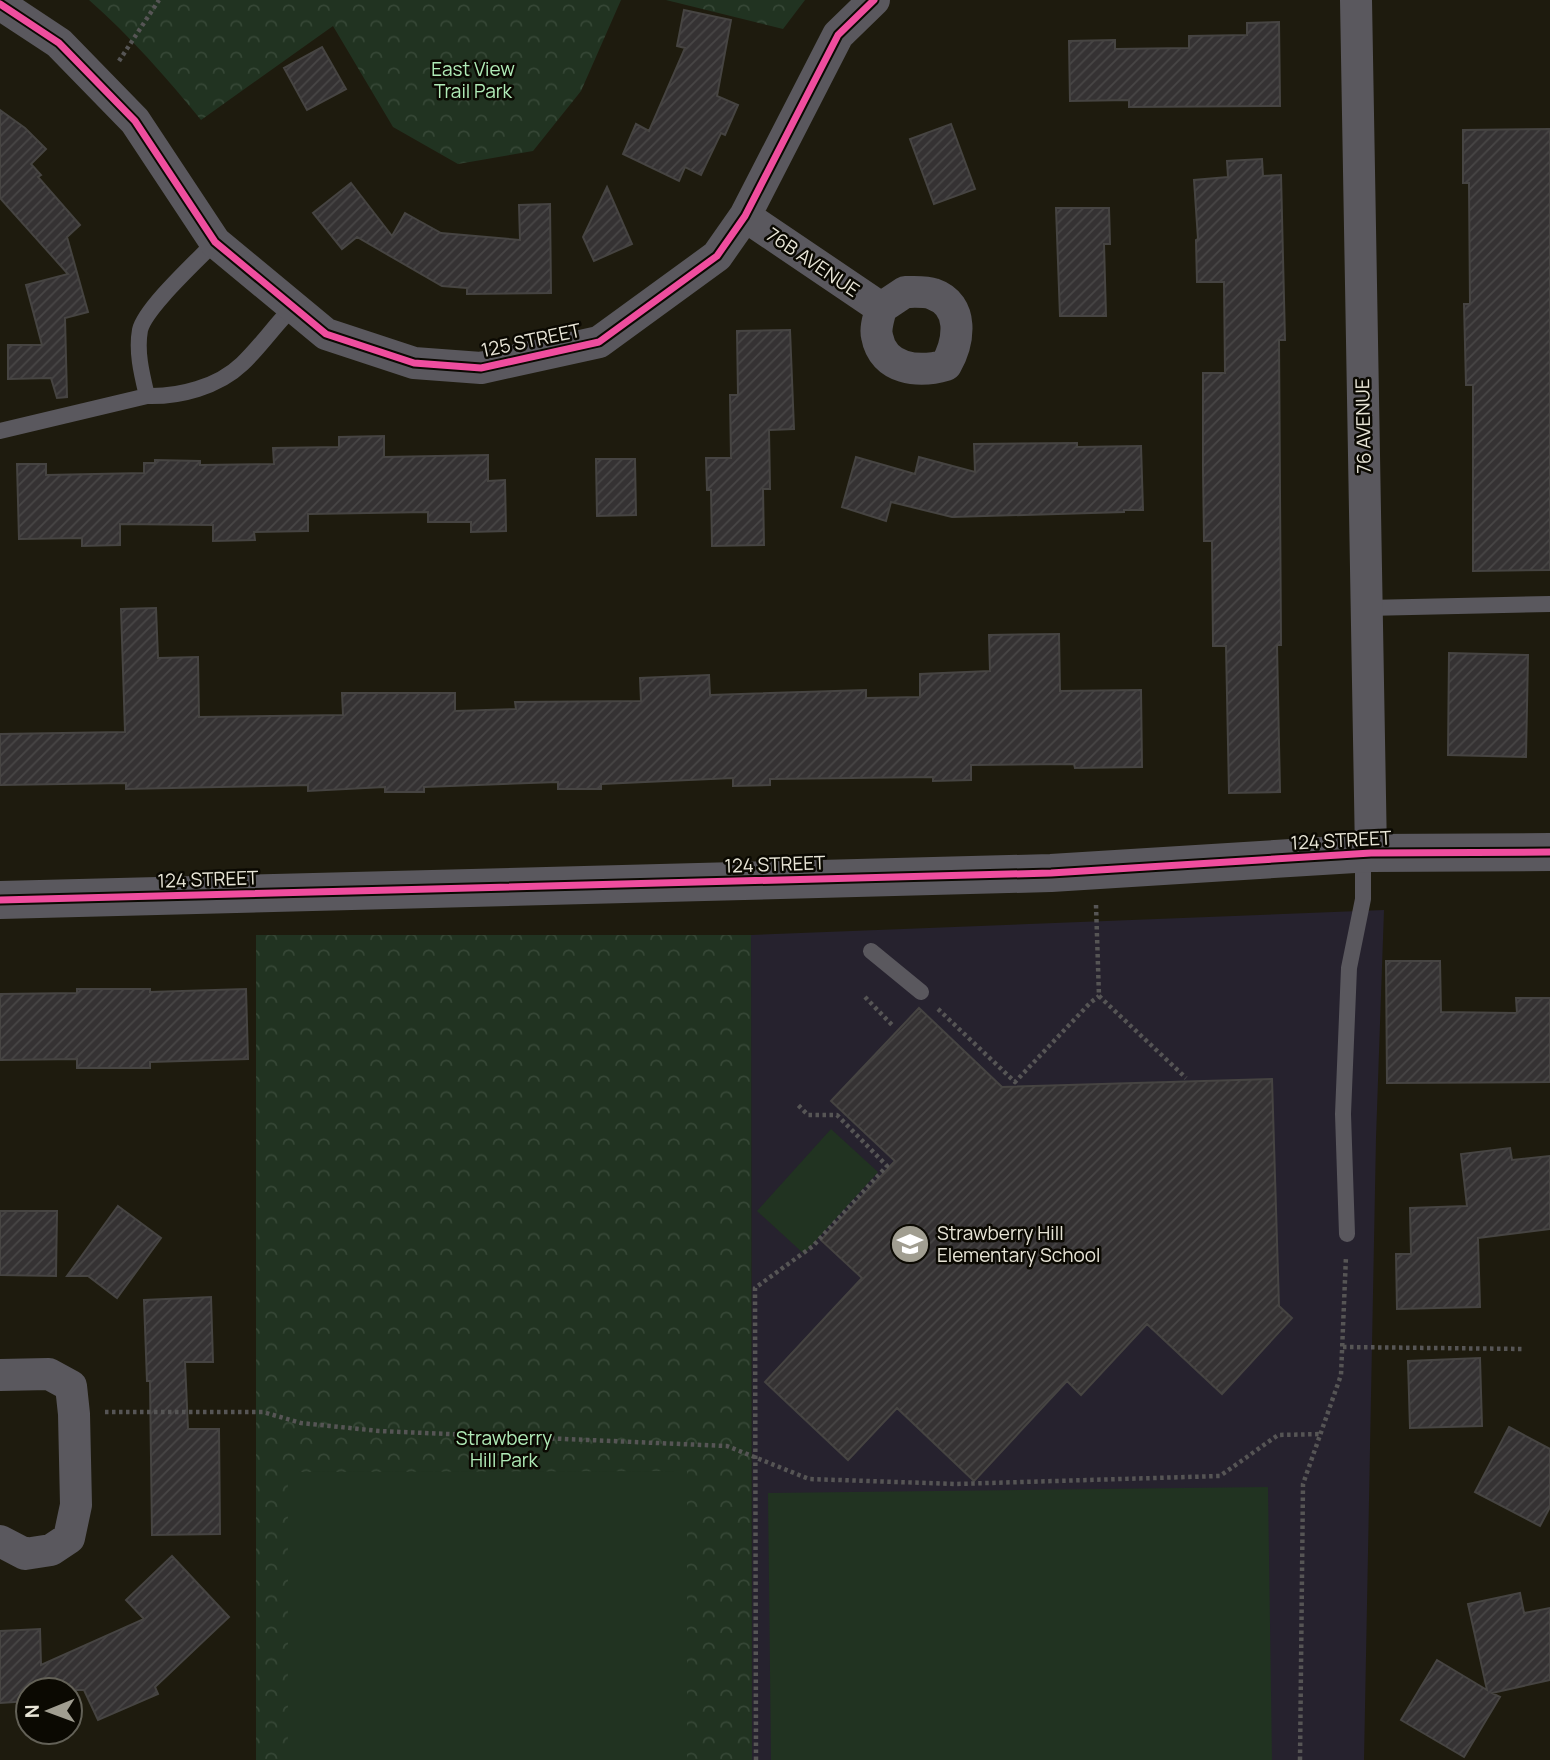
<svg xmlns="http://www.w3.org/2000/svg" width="1550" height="1760" font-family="Manrope,sans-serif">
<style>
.education{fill:#26222e}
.park{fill:url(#park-crowns)}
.garden{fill:#213321}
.building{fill:url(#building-hatch);stroke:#464442;stroke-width:2}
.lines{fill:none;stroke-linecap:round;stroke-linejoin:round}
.path{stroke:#565555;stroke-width:4.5;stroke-dasharray:3.5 3.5;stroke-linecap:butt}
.service{stroke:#5a585e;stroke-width:16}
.minor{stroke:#5a585e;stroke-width:32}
.tertiary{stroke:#5a585e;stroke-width:38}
.cycleway-casing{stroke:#0b0902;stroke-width:11}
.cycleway{stroke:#ef4d9e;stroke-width:7}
.labels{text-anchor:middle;stroke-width:5;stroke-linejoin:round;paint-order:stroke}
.park-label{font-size:19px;fill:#b0ebb7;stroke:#0b0902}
.street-label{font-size:19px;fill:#e8e5d7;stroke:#0b0902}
.poi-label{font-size:19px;fill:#e8e5d7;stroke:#0b0902;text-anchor:start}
</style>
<defs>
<pattern id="park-crowns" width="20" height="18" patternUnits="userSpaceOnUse" patternTransform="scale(1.75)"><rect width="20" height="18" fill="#213321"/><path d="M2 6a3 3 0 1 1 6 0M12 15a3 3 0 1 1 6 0" fill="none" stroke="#364736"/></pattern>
<pattern id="building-hatch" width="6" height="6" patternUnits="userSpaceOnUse" patternTransform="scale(1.75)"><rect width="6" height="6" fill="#353233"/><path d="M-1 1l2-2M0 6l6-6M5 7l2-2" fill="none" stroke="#484646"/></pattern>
</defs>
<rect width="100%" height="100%" fill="#1e1b0e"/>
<path class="education" d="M 1384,910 L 1376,1138 L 1364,1760 L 752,1760 L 751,935 Z"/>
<path class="park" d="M 89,0 L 621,0 L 581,91 L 533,151 L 458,164 L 393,127 L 333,26 L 201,120 C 166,77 131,37 89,0 Z
M 666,0 L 805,0 L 783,29 Z
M 256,935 L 751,935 L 752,1760 L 256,1760 Z"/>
<path class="garden" d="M 831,1129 L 878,1172 L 804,1254 L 757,1211 Z
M 687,1471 L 687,1760 L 288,1760 L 288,1472 Z
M 1268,1487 L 1272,1760 L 771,1760 L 768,1493 Z"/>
<path class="building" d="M 684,10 L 731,20 L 717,96 L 738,105 L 725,135 L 721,133 L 701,175 L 685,167 L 679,181 L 623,154 L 636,124 L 649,131 L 685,48 L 677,46 Z
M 1279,22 L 1280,106 L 1129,107 L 1129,100 L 1070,101 L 1069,41 L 1115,40 L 1115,49 L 1189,48 L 1189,36 L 1247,35 L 1247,23 Z
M 322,47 L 346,89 L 307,110 L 284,68 Z
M 0,110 L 25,128 L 46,149 L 31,164 L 41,175 L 38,177 L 80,225 L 67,237 L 88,312 L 65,318 L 67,397 L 57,398 L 51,378 L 8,379 L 8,345 L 42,345 L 26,285 L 68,274 L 0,198 Z
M 951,124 L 975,189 L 934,204 L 910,139 Z
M 1550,129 L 1550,570 L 1473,571 L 1473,385 L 1466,385 L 1464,304 L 1470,304 L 1469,183 L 1463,183 L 1463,130 Z
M 1262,159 L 1263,176 L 1281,175 L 1285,340 L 1279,340 L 1281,645 L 1277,645 L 1280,792 L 1229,793 L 1226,646 L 1213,646 L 1212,541 L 1204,541 L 1203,470 L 1203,373 L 1225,373 L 1224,282 L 1197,282 L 1196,240 L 1198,239 L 1194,180 L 1228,177 L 1227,161 Z
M 351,183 L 392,236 L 405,213 L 441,233 L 520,240 L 519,205 L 550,204 L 551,293 L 467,294 L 467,288 L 442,286 L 357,237 L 342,249 L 313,213 Z
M 607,187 L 632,244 L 594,261 L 583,237 Z
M 1056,208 L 1109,208 L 1110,244 L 1104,244 L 1106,316 L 1060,316 Z
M 790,330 L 794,429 L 769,430 L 770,489 L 763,489 L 764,545 L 712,546 L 711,490 L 707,490 L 706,458 L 731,458 L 730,395 L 738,395 L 737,331 Z
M 384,436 L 384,457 L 488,455 L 488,481 L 505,480 L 506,531 L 471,532 L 471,522 L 428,522 L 428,512 L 308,514 L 308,531 L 254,532 L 255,540 L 213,541 L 213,525 L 120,524 L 120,545 L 82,546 L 82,538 L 19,539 L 17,464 L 46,464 L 46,475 L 144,473 L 144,463 L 155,463 L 155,460 L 200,461 L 200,465 L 274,464 L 273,448 L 339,447 L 339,437 Z
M 1077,443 L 1077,447 L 1141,446 L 1143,510 L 1124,510 L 1124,512 L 952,517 L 891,502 L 886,521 L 842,507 L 856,457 L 915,474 L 919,457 L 975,472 L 974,444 Z
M 596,459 L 635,459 L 636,515 L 597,516 Z
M 156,608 L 158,658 L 198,657 L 199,717 L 343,715 L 342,693 L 455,693 L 455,711 L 516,709 L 515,702 L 641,701 L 640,678 L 709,675 L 710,695 L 866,690 L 866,698 L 920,697 L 920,674 L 990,671 L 989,635 L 1059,634 L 1060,691 L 1141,690 L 1142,767 L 1075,768 L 1074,764 L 971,765 L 971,780 L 933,781 L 933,777 L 770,779 L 770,785 L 733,786 L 733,778 L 601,784 L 601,789 L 558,789 L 558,782 L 424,787 L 424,792 L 385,792 L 385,787 L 308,791 L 308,785 L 126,789 L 126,783 L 0,785 L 0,734 L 125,732 L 121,609 Z
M 1449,653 L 1528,655 L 1526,757 L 1448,755 Z
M 1386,961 L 1440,961 L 1441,1012 L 1517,1013 L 1516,998 L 1550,998 L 1550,1082 L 1387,1083 Z
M 77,989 L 150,989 L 150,992 L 246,989 L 248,1059 L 150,1062 L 150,1068 L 77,1068 L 77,1059 L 0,1060 L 0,994 L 77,993 Z
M 919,1008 L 1002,1087 L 1272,1079 L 1279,1306 L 1292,1318 L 1222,1394 L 1147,1324 L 1081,1395 L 1067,1381 L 974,1481 L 897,1408 L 848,1460 L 765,1382 L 862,1278 L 821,1240 L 895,1161 L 831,1101 Z
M 1510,1148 L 1512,1160 L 1550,1156 L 1550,1229 L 1478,1238 L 1480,1307 L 1397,1309 L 1396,1254 L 1411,1254 L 1410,1208 L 1467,1206 L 1461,1154 Z
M 118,1206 L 161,1238 L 117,1298 L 88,1276 L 67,1276 Z
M 0,1211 L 57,1211 L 56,1276 L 0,1275 Z
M 211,1297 L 213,1362 L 185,1362 L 188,1429 L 219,1429 L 220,1534 L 152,1535 L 150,1381 L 147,1381 L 144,1300 Z
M 1480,1358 L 1482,1426 L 1410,1428 L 1408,1361 Z
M 1509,1427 L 1550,1449 L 1550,1507 L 1540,1526 L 1475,1492 Z
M 172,1556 L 229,1617 L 155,1687 L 158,1694 L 98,1720 L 84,1690 L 28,1690 L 28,1701 L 0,1703 L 0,1631 L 40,1629 L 41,1665 L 144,1619 L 126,1600 Z
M 1520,1593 L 1524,1613 L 1550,1608 L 1550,1680 L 1492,1693 L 1500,1697 L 1464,1757 L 1401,1720 L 1437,1660 L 1487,1690 L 1468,1604 Z"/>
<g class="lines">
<path class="path" d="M 119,61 L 159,0
M 1096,905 L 1099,996 L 1186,1078
M 865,997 L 894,1027
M 938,1009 L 1015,1082 L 1090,1003 L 1099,996
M 1343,1347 L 1525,1349
M 105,1412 L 263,1412 L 301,1423 L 379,1431 L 727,1446 L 809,1479 L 956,1484 L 1220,1476 L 1278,1435 L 1321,1434
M 756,1760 L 755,1288 L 813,1246 L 887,1166 L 837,1115 L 808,1115 L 796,1103
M 1300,1760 L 1303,1484 L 1341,1375 L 1346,1256"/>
<path class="service" d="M 147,396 C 142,375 136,352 140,330 C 145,308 198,260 215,242
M 0,431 L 147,396 C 179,397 218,387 242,364 C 260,347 275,325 293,307
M 1366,608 L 1550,604
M 871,951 L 921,992
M 1347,1234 L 1343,1114 L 1349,968 L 1363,899 L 1363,853"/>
<path class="minor" d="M 1356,0 L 1371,853
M 0,4 L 59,43 L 135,121 L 215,242 L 326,334 L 414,363 L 481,368 L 599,342 L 717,256 L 745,216 L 838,35 L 874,0
M 745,216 L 881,308
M 905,292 C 914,292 925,291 933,294 C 965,305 959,342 946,365 C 919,373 883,370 877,336 C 875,328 879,317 881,308 Z
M 0,1375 L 49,1374 L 71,1386 L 74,1414 L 76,1505 L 69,1538 L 51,1550 L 25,1554 L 0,1541"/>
<path class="tertiary" d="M 0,900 L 1051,873 L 1371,853 L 1550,852"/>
<g class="cycleway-casing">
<path id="cycleway" d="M 0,4 L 59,43 L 135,121 L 215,242 L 326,334 L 414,363 L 481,368 L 599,342 L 717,256 L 745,216 L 838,35 L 874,0
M 0,900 L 1051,873 L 1371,853 L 1550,852"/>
</g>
<use href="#cycleway" class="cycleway"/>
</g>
<defs>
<g id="school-disc" transform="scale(2.0125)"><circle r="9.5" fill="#a19e91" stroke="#0b0902"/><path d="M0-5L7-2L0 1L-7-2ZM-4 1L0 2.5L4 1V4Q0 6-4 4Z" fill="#fff"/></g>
</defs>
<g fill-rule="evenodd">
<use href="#school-disc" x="910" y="1244"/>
</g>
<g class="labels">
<g class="park-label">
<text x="473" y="76">East View<tspan x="473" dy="22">Trail Park</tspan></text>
<text x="504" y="1445">Strawberry<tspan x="504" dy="22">Hill Park</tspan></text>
</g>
<g class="street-label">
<text transform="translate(813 262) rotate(34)" y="7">76B AVENUE</text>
<text transform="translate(531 340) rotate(-12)" y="7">125 STREET</text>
<text transform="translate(1363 426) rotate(-91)" y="7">76 AVENUE</text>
<text transform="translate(1341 840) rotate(-3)" y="7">124 STREET</text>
<text transform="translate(775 864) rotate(-2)" y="7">124 STREET</text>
<text transform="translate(208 879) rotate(-2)" y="7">124 STREET</text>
</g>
<g class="poi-label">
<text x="937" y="1240">Strawberry Hill<tspan x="937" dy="22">Elementary School</tspan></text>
</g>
</g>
<g transform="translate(49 1711) rotate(269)"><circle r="33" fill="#0b0902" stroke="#636157" stroke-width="2"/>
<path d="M0-5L12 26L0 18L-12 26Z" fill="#a19e91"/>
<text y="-10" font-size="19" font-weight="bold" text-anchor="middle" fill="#e8e5d7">N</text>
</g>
</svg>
